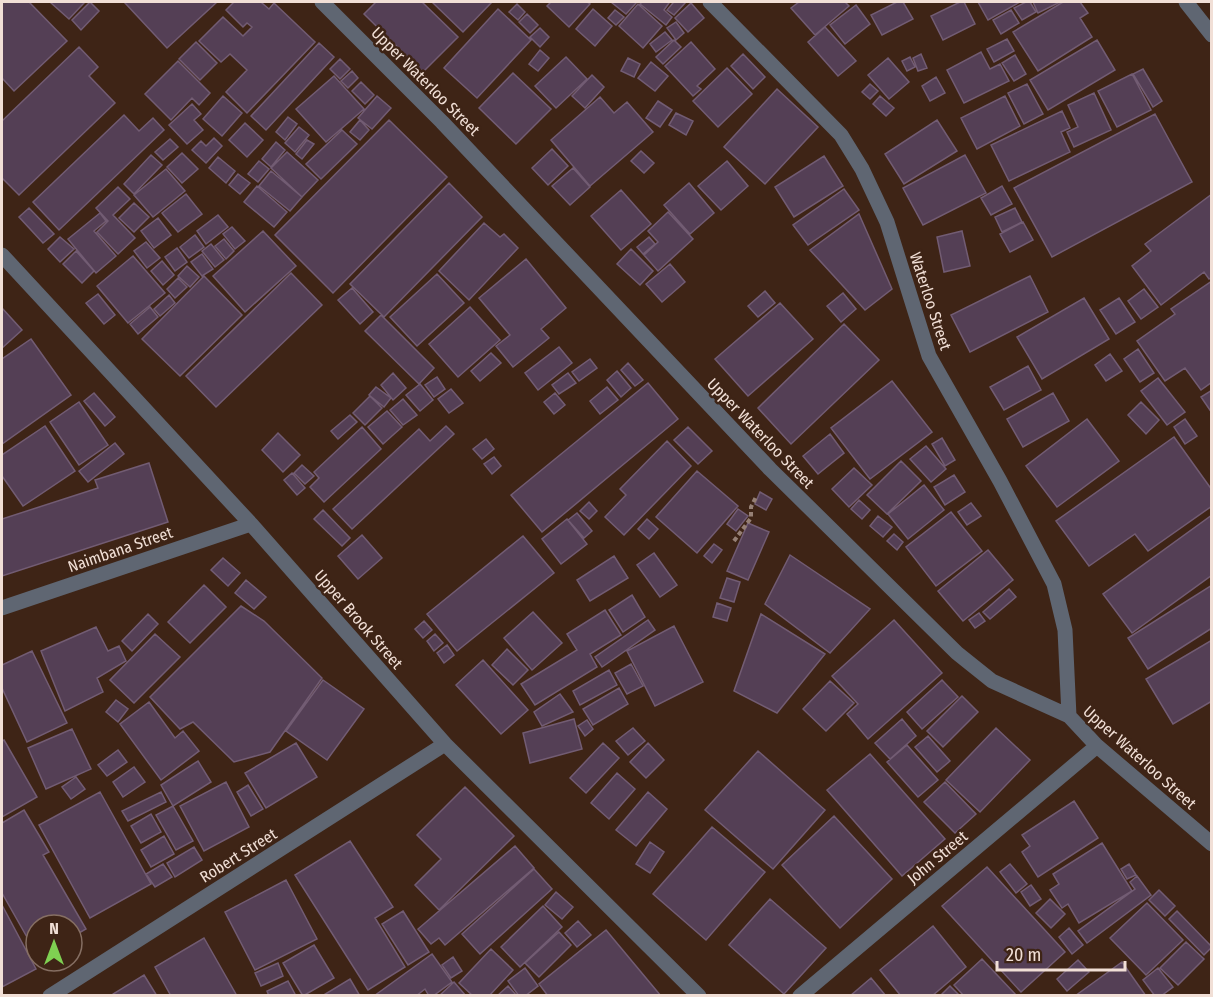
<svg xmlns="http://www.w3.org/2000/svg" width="1213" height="997" font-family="'Fira Sans Condensed',sans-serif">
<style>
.building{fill:#543f55;stroke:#725c73;stroke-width:1.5}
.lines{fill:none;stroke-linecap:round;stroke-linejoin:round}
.path{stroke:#968075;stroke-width:4;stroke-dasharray:4.5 3;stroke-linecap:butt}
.minor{stroke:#5f6672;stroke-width:15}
.labels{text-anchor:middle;stroke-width:5;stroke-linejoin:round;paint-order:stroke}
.street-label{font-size:16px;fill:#f1dfd6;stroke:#3e2416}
</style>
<rect width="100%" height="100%" fill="#3e2416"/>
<path class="building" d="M 2,2 L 29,2 L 67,41 L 14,91 L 2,78 Z
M 50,2 L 82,2 L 84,3 L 69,19 Z
M 90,2 L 99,11 L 81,30 L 72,20 Z
M 127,2 L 217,2 L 167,48 L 125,3 Z
M 234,2 L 263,2 L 262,3 L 269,9 L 274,3 L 315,42 L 247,113 L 226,92 L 247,70 L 230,54 L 221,62 L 199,41 L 223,17 L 243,36 L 252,27 L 247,23 L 243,27 L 226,10 Z
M 376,2 L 422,2 L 458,37 L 423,72 L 364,14 Z
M 432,2 L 492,2 L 463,32 Z
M 551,2 L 587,2 L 590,4 L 569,27 L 547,6 Z
M 611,2 L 637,2 L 626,14 Z
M 642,2 L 668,2 L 669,3 L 664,10 L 672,17 L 666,25 L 640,4 Z
M 671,2 L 686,2 L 674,15 L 667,10 L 673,3 Z
M 799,2 L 845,2 L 849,6 L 815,35 L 791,8 Z
M 897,2 L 903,2 L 913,19 L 882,35 L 871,15 Z
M 960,2 L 964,2 L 975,24 L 943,40 L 931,16 Z
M 978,2 L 1020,2 L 988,20 Z
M 1026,2 L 1030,2 L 1036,12 L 1022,20 L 1014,8 Z
M 1033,2 L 1060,2 L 1038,13 Z
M 1063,2 L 1080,2 L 1088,13 L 1080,18 L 1092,37 L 1038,71 L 1013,32 Z
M 691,3 L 704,18 L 688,32 L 675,18 Z
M 517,4 L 525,12 L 518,20 L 509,12 Z
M 638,4 L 662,26 L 643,48 L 619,26 Z
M 856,5 L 870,24 L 845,44 L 830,25 Z
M 498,9 L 531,40 L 477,98 L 444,68 Z
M 593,9 L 612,26 L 595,46 L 576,29 Z
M 615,10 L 624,17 L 616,25 L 608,18 Z
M 1011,10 L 1019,23 L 1001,34 L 993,20 Z
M 527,14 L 538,25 L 530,33 L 519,22 Z
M 676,22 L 684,33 L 676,40 L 667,28 Z
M 825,27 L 856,61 L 838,76 L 808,42 Z
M 540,28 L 549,37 L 540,47 L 530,37 Z
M 665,32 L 672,40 L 656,52 L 650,44 Z
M 1007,39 L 1014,51 L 994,62 L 987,49 Z
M 674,40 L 681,47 L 663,64 L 656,57 Z
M 1097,40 L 1115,70 L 1048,110 L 1030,80 Z
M 196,42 L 217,63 L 200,80 L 179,59 Z
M 691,42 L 715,69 L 697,86 L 701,89 L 693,96 L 665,66 Z
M 319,43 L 334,57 L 266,130 L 251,116 Z
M 79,47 L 98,67 L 89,76 L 115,103 L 19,195 L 2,178 L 2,121 Z
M 540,50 L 549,58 L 538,71 L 529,64 Z
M 981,52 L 990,69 L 1000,64 L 1009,81 L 964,103 L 947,70 Z
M 743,54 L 765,77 L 753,89 L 731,66 Z
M 921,54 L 927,68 L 918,71 L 913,58 Z
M 1015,55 L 1026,74 L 1014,81 L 1002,63 Z
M 566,57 L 587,79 L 556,108 L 535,86 Z
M 910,57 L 915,67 L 907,71 L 902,61 Z
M 628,58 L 640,64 L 634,77 L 621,71 Z
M 888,58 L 909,82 L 889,99 L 868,75 Z
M 340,59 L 350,69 L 340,79 L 330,69 Z
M 178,61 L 210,93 L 199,105 L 192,98 L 171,120 L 145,94 Z
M 651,62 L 668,76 L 655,91 L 638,78 Z
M 727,68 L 752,94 L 718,127 L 693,101 Z
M 1143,69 L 1162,101 L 1153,107 L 1133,74 Z
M 352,71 L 358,78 L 348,88 L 341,81 Z
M 513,73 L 551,109 L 516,144 L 479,108 Z
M 1132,74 L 1151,110 L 1117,127 L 1098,91 Z
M 592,75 L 604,87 L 585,108 L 572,96 Z
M 334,76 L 364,109 L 326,142 L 296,109 Z
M 936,77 L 945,93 L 930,101 L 922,86 Z
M 361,82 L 374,95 L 365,104 L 352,91 Z
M 870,84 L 878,91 L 870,99 L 862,92 Z
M 1027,84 L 1043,114 L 1024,124 L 1008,93 Z
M 777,89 L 818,127 L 765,184 L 724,147 Z
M 1094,93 L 1111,130 L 1074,147 L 1067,132 L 1078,127 L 1068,105 Z
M 223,96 L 242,113 L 222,136 L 203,119 Z
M 377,96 L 391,108 L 372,129 L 358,118 Z
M 880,96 L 894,108 L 886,116 L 873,104 Z
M 1005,96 L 1020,126 L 977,149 L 961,118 Z
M 600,97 L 614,113 L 627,102 L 653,132 L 590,186 L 551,140 Z
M 658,101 L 672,110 L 660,127 L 646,118 Z
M 192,104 L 201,114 L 194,120 L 203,130 L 187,144 L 169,125 Z
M 1062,111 L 1070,128 L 1061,132 L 1070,152 L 1009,181 L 991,145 Z
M 676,113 L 693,121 L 686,135 L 669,125 Z
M 1155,114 L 1192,182 L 1052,257 L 1014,188 Z
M 124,115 L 139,131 L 153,118 L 164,130 L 59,230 L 33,202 Z
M 288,117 L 297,124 L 285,140 L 276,132 Z
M 360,120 L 369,130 L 360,140 L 350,132 Z
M 389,120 L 447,177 L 333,293 L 275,235 Z
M 937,120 L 957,151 L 904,184 L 885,154 Z
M 245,123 L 263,140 L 247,157 L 229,140 Z
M 299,127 L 309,135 L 295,152 L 285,143 Z
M 342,130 L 357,144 L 321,179 L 306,164 Z
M 214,138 L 222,146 L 206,163 L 192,150 L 201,141 L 206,146 Z
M 170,139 L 178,147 L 163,160 L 155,152 Z
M 307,140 L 314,144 L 302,159 L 296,154 Z
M 276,142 L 285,150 L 271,167 L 262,159 Z
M 552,149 L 568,166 L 548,185 L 532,168 Z
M 641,151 L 654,163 L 644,173 L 631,161 Z
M 287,152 L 318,180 L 302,197 L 271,168 Z
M 182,153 L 198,169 L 182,183 L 167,167 Z
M 151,155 L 162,165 L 134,194 L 124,184 Z
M 965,155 L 986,193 L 923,225 L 903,188 Z
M 824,156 L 843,186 L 794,217 L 775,187 Z
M 218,157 L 235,171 L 226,183 L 209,168 Z
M 259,161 L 269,169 L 258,182 L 248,174 Z
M 727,161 L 748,186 L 721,210 L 698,186 Z
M 573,168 L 590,187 L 570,205 L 552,186 Z
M 166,169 L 185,191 L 153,217 L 134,195 Z
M 271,171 L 302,197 L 290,211 L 259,186 Z
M 238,174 L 250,183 L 240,194 L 229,185 Z
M 449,183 L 482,217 L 384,317 L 350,284 Z
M 689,183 L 714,213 L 690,234 L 664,205 Z
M 257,186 L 287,212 L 274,227 L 244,202 Z
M 1002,186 L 1012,204 L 991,215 L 981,198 Z
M 118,187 L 130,199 L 113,215 L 135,238 L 118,254 L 97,232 L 108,221 L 96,208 Z
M 844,189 L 859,210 L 808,245 L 793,225 Z
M 621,190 L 651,224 L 621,250 L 591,216 Z
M 186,194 L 202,214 L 178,232 L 162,213 Z
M 1212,194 L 1212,277 L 1209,279 L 1204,272 L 1161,305 L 1132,266 L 1151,251 L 1145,244 Z
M 134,203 L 149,217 L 134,232 L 119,218 Z
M 29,208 L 54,234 L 43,243 L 19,217 Z
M 1015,208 L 1022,222 L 1002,232 L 995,217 Z
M 668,212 L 693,239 L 658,271 L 644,255 L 658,242 L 648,231 Z
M 100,213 L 106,221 L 94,231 L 116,256 L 96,273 L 68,239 Z
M 859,214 L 892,289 L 865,310 L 810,250 Z
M 218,215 L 228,227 L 206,244 L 197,231 Z
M 158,218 L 171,235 L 154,248 L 141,231 Z
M 1023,222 L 1033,240 L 1010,252 L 1000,234 Z
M 484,223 L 500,237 L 504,234 L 518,248 L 469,300 L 439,271 Z
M 232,227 L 245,241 L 235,249 L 223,234 Z
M 263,231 L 296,266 L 245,312 L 213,276 Z
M 962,231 L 970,266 L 944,272 L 937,237 Z
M 195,235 L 204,247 L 189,258 L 180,247 Z
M 60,237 L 74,249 L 60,262 L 48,249 Z
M 649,237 L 655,244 L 643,254 L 637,247 Z
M 224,239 L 234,251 L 226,259 L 215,246 Z
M 146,242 L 160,258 L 147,268 L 134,251 Z
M 211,244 L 224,260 L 215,267 L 202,251 Z
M 177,248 L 187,262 L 175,271 L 165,257 Z
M 631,249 L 653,271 L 640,285 L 617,264 Z
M 76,251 L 94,271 L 82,283 L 63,264 Z
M 202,254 L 213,269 L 202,276 L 191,262 Z
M 133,256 L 165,293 L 128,323 L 97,286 Z
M 526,259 L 566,308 L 541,329 L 549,338 L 513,367 L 496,346 L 510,335 L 479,298 Z
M 162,261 L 174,275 L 163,285 L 151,271 Z
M 670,264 L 685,282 L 662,302 L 646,284 Z
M 187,266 L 199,277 L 190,287 L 178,276 Z
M 291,273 L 322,305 L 216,407 L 186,376 Z
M 437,274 L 464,303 L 417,346 L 390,317 Z
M 204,276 L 242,315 L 180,376 L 142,339 Z
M 1030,276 L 1048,312 L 970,352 L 951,315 Z
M 178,278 L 187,287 L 175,298 L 167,289 Z
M 1212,281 L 1212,382 L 1201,390 L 1185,368 L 1165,381 L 1137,341 L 1175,314 L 1171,309 Z
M 352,288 L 373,312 L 360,324 L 338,300 Z
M 1144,289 L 1158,307 L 1141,319 L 1128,301 Z
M 765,291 L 775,303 L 758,317 L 748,306 Z
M 843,293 L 856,309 L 841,322 L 827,306 Z
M 98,294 L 115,315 L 104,324 L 86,303 Z
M 169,295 L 175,303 L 160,316 L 154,309 Z
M 1084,298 L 1109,339 L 1042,379 L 1017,337 Z
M 1119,298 L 1135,322 L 1116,334 L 1100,310 Z
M 780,303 L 813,339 L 748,396 L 715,359 Z
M 150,307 L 158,317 L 138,334 L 130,324 Z
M 470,307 L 500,340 L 458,377 L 429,344 Z
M 2,308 L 22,330 L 2,348 Z
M 381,315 L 434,368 L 419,384 L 365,331 Z
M 844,324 L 879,360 L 791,444 L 758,408 Z
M 31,339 L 71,395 L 2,444 L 2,359 Z
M 559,347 L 572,363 L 538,390 L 525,373 Z
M 1138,349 L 1154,373 L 1140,382 L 1124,359 Z
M 491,353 L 501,363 L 480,381 L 471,371 Z
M 1110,354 L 1122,371 L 1106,381 L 1095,365 Z
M 590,359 L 597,368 L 579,381 L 572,372 Z
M 628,363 L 643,380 L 635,386 L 621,370 Z
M 1028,366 L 1041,390 L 1004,410 L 990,387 Z
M 617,371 L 631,388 L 621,397 L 607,380 Z
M 393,373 L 406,388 L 393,400 L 381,385 Z
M 568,373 L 576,383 L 559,394 L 552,385 Z
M 437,377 L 445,389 L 434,397 L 425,385 Z
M 1158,378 L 1185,412 L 1167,425 L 1141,391 Z
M 892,381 L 932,432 L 870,479 L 831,428 Z
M 648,383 L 678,419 L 542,532 L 511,495 Z
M 420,384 L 433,400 L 420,411 L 406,395 Z
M 376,387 L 391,398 L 384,407 L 369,395 Z
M 607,387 L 618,400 L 600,414 L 590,401 Z
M 451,389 L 463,403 L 449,413 L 438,399 Z
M 1212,390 L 1212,413 L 1201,397 Z
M 94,393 L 115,417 L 105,426 L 84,401 Z
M 555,393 L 565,405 L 554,414 L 544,402 Z
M 1053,393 L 1069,421 L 1023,447 L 1007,419 Z
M 370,396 L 382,408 L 365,425 L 353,413 Z
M 403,399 L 417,415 L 403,425 L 390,410 Z
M 79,402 L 108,445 L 79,465 L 50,422 Z
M 1141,402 L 1159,420 L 1146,434 L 1128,415 Z
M 387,411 L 402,427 L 383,444 L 368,427 Z
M 350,415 L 357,422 L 338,439 L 331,431 Z
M 1087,419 L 1119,461 L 1057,507 L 1026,466 Z
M 1185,419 L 1197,436 L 1185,444 L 1174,427 Z
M 45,426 L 75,471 L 23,506 L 2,476 L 2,455 Z
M 446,426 L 454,434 L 352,529 L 333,509 L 419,429 L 430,441 Z
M 362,427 L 381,449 L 324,502 L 310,487 L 319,478 L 314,472 Z
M 688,427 L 712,451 L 698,464 L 674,440 Z
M 278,433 L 300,455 L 283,472 L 262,450 Z
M 830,434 L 844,453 L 818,474 L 803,456 Z
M 1174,437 L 1212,490 L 1212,506 L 1148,551 L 1135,534 L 1089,566 L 1056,521 Z
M 942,438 L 955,460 L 945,466 L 932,444 Z
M 486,439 L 494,449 L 482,459 L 473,449 Z
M 667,441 L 691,466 L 624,535 L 605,517 L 626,495 L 620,489 Z
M 115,443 L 124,454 L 88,482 L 79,471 Z
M 926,446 L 946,469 L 931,482 L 910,459 Z
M 494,457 L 501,466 L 492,474 L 484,464 Z
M 901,461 L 921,481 L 887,514 L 867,495 Z
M 149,463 L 168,522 L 2,576 L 2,519 L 98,488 L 95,480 Z
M 302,465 L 314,476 L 305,484 L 294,473 Z
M 854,468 L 872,485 L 849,507 L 832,489 Z
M 697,471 L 738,506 L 697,553 L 656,517 Z
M 292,473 L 305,488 L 297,495 L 284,480 Z
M 954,475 L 965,492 L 945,505 L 934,487 Z
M 924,485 L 944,510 L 908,539 L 888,514 Z
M 760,492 L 772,499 L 766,510 L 755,504 Z
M 859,500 L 870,510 L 862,519 L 851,509 Z
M 589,502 L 597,511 L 589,519 L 580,511 Z
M 971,503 L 981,516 L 967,525 L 958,512 Z
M 738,509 L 748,516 L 736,531 L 727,524 Z
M 323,510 L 350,538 L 342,546 L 314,519 Z
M 951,512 L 982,551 L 936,586 L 906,547 Z
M 577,513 L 592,531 L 584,538 L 568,520 Z
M 1212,515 L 1212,575 L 1132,633 L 1103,594 Z
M 878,516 L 892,527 L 883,537 L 870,526 Z
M 567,519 L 587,544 L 561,564 L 542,539 Z
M 647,519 L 658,529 L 649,539 L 638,529 Z
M 748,523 L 769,532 L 748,580 L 727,571 Z
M 894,534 L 903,542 L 897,550 L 887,541 Z
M 362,535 L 382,558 L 358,579 L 338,556 Z
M 523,536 L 554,573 L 457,651 L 427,614 Z
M 714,544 L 722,550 L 712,563 L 704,556 Z
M 988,550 L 1013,580 L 963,621 L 938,591 Z
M 654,553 L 677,585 L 660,597 L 637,565 Z
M 790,555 L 870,609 L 830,653 L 765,604 Z
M 614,556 L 628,578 L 590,601 L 577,580 Z
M 223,558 L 240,573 L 228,586 L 211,570 Z
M 727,578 L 740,582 L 734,602 L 720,598 Z
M 246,580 L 266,597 L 254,609 L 235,593 Z
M 204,585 L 226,607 L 190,643 L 168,622 Z
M 1212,585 L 1212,628 L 1148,669 L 1128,638 Z
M 1009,589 L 1016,597 L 990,619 L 983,612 Z
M 632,595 L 645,617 L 623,632 L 609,610 Z
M 717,603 L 731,608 L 727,621 L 713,617 Z
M 241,606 L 264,621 L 322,678 L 270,752 L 234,762 L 193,722 L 180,729 L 150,697 Z
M 605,610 L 621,635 L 590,654 L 597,667 L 535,705 L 521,684 L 577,650 L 567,634 Z
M 533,612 L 562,643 L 532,670 L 504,638 Z
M 979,613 L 985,621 L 975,628 L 969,620 Z
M 148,614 L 158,624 L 132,651 L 122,641 Z
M 761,614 L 825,654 L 777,713 L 734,691 Z
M 648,620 L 655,630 L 602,667 L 595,657 Z
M 894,620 L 942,673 L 868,739 L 847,714 L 858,704 L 832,676 Z
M 424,621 L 432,630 L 423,638 L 415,629 Z
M 674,626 L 703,682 L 655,706 L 627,651 Z
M 96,627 L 108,651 L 119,646 L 126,661 L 97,678 L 103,692 L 65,711 L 41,651 Z
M 155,634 L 180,657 L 134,703 L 110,680 Z
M 435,634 L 443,643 L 434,651 L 427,641 Z
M 1212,640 L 1212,701 L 1173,724 L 1146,679 Z
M 447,645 L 454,655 L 444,663 L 437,653 Z
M 507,649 L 528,670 L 513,685 L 492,665 Z
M 32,651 L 67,723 L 27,742 L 2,688 L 2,665 Z
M 483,660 L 528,710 L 501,734 L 456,685 Z
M 631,664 L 643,686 L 627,694 L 615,673 Z
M 609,670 L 617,685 L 580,705 L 573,691 Z
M 323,680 L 364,709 L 327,760 L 286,731 Z
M 942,680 L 958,697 L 922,729 L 907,712 Z
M 830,681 L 854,703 L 826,731 L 803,709 Z
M 619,688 L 628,704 L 593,725 L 583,709 Z
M 560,694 L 573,712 L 542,726 L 534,712 Z
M 962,696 L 978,712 L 943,747 L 927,731 Z
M 116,700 L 128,709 L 118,722 L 106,712 Z
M 149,702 L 175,738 L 183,731 L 199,751 L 161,780 L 120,724 Z
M 574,719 L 582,749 L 530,763 L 523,733 Z
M 902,719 L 916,736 L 890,759 L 875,743 Z
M 587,720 L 593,729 L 585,736 L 578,726 Z
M 633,728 L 645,741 L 628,755 L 616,741 Z
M 996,728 L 1030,760 L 980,812 L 946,780 Z
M 72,729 L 91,769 L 46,789 L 28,748 Z
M 928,736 L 950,761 L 937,772 L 915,747 Z
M 4,740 L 37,797 L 2,817 L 2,741 Z
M 296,743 L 317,777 L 266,808 L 245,773 Z
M 603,743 L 619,758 L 586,793 L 570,778 Z
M 648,743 L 664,760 L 646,778 L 630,762 Z
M 907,745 L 938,780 L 918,797 L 887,762 Z
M 118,750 L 127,762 L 107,776 L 98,765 Z
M 758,751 L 825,810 L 773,869 L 705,810 Z
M 870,754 L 945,839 L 902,876 L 827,790 Z
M 198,761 L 211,782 L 173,806 L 161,785 Z
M 134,767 L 145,782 L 123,797 L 113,782 Z
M 617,773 L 635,789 L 609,819 L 591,803 Z
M 76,777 L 85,789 L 71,799 L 62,787 Z
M 226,782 L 249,827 L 204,851 L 180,806 Z
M 945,782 L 976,814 L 955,833 L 924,802 Z
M 248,785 L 263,809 L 251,816 L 237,792 Z
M 465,787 L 514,836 L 439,910 L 415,885 L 441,859 L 417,835 Z
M 100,792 L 151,884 L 90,918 L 39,825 Z
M 161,792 L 166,802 L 128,821 L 122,811 Z
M 648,792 L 667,809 L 636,846 L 616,830 Z
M 1074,801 L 1098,838 L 1038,877 L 1022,852 L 1030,846 L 1022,835 Z
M 173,806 L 193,841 L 176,850 L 156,815 Z
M 24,810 L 49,852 L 43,855 L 86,929 L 72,937 L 72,925 L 36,925 L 36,953 L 2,893 L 2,823 Z
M 151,814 L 161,832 L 141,843 L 131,826 Z
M 834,816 L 892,879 L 840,928 L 782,865 Z
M 712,827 L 765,872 L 706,940 L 653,894 Z
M 164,836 L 174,854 L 151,867 L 141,850 Z
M 350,841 L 393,907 L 375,918 L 405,967 L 368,990 L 295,875 Z
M 650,842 L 664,852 L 650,873 L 636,864 Z
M 1102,843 L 1132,891 L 1079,923 L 1068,904 L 1062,908 L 1050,890 L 1059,884 L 1053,874 Z
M 515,846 L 534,868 L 445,945 L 439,938 L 431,944 L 418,929 Z
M 194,847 L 202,860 L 175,877 L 167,863 Z
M 163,864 L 172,877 L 155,887 L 146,874 Z
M 1010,864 L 1027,884 L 1016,893 L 1000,872 Z
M 1129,864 L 1136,875 L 1127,879 L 1121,869 Z
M 987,867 L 1065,952 L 1021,992 L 942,906 Z
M 534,869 L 552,889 L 480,954 L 462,934 Z
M 1137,876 L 1151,895 L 1087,943 L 1078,931 L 1135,889 L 1130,882 Z
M 286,880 L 317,939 L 255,970 L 225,912 Z
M 1031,885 L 1041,899 L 1030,906 L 1021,892 Z
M 1159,890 L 1175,906 L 1165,916 L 1149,900 Z
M 556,892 L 573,907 L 562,919 L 545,905 Z
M 770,899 L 826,948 L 784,994 L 729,945 Z
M 1050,899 L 1065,914 L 1051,928 L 1036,913 Z
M 1147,903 L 1183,940 L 1146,975 L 1110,938 Z
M 2,905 L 36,969 L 2,987 Z
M 543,906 L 562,927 L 520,967 L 501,947 Z
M 403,911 L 429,952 L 408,965 L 382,924 Z
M 1177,911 L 1212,947 L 1204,955 L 1169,919 Z
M 578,921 L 591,935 L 577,947 L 565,933 Z
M 933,926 L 966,967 L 932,996 L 901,996 L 880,970 Z
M 1069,928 L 1083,945 L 1072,954 L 1059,937 Z
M 606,930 L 661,996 L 548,996 L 539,984 Z
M 559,932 L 571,945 L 539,977 L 525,963 Z
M 204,938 L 237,996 L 171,996 L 155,967 Z
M 1186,942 L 1204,959 L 1178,985 L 1160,968 Z
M 314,945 L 334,978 L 303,996 L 283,963 Z
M 491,949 L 513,970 L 489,996 L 473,996 L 459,983 Z
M 432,954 L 452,982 L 433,996 L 429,996 L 425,989 L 416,996 L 374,996 Z
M 453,957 L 462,971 L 451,978 L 442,965 Z
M 982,959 L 1017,996 L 964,996 L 954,985 Z
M 1078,960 L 1089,972 L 1067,991 L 1057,979 Z
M 1122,962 L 1146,996 L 1075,996 Z
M 278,963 L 283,976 L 261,986 L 255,973 Z
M 525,968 L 538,986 L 525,996 L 519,996 L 508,981 Z
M 1158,968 L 1173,987 L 1161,996 L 1155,996 L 1143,980 Z
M 144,975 L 157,996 L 111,996 L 113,994 Z
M 871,978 L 886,996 L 850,996 Z
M 350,979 L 360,996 L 322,996 Z
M 288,981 L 296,996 L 269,996 L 267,991 Z
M 454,982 L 466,996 L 439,996 Z
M 508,986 L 517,996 L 497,996 Z
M 950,986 L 960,996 L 940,996 Z"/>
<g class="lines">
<path class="path" d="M 734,541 L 751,518 L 751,507 L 756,497"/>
<path class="minor" d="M 322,2 L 442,122 L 770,469 L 957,653 L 992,681 L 1069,716 L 1097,746 L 1212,844
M 710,2 L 841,135 L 862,169 L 887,222 L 929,356 L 1000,481 L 1054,584 L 1065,630 L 1069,716
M 1186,2 L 1212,35
M 2,255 L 251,524 L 445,744 L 699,996
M 2,608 L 251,524
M 50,996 L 445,744
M 800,996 L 1097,746"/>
</g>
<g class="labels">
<g class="street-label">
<text transform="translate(426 81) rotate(45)" y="6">Upper Waterloo Street</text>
<text transform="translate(931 301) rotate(72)" y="6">Waterloo Street</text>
<text transform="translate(761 433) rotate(46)" y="6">Upper Waterloo Street</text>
<text transform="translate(120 549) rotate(-19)" y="6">Naimbana Street</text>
<text transform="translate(359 619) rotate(49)" y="6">Upper Brook Street</text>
<text transform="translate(1140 757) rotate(42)" y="6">Upper Waterloo Street</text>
<text transform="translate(238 855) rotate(-32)" y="6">Robert Street</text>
<text transform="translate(937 857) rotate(-40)" y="6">John Street</text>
</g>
</g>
<rect width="1213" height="997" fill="none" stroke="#f1dfd6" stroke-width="6"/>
<g transform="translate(54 943)"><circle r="28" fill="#3e2416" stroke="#866f63" stroke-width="1.5"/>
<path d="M0-4.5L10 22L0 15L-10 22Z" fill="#7fd052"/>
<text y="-9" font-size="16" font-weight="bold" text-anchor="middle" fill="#f1dfd6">N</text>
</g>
<path d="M997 961v9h128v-9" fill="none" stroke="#f1dfd6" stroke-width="3"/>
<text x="1006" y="961" font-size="18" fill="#f1dfd6" stroke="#3e2416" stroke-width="4.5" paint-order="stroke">20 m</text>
</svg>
